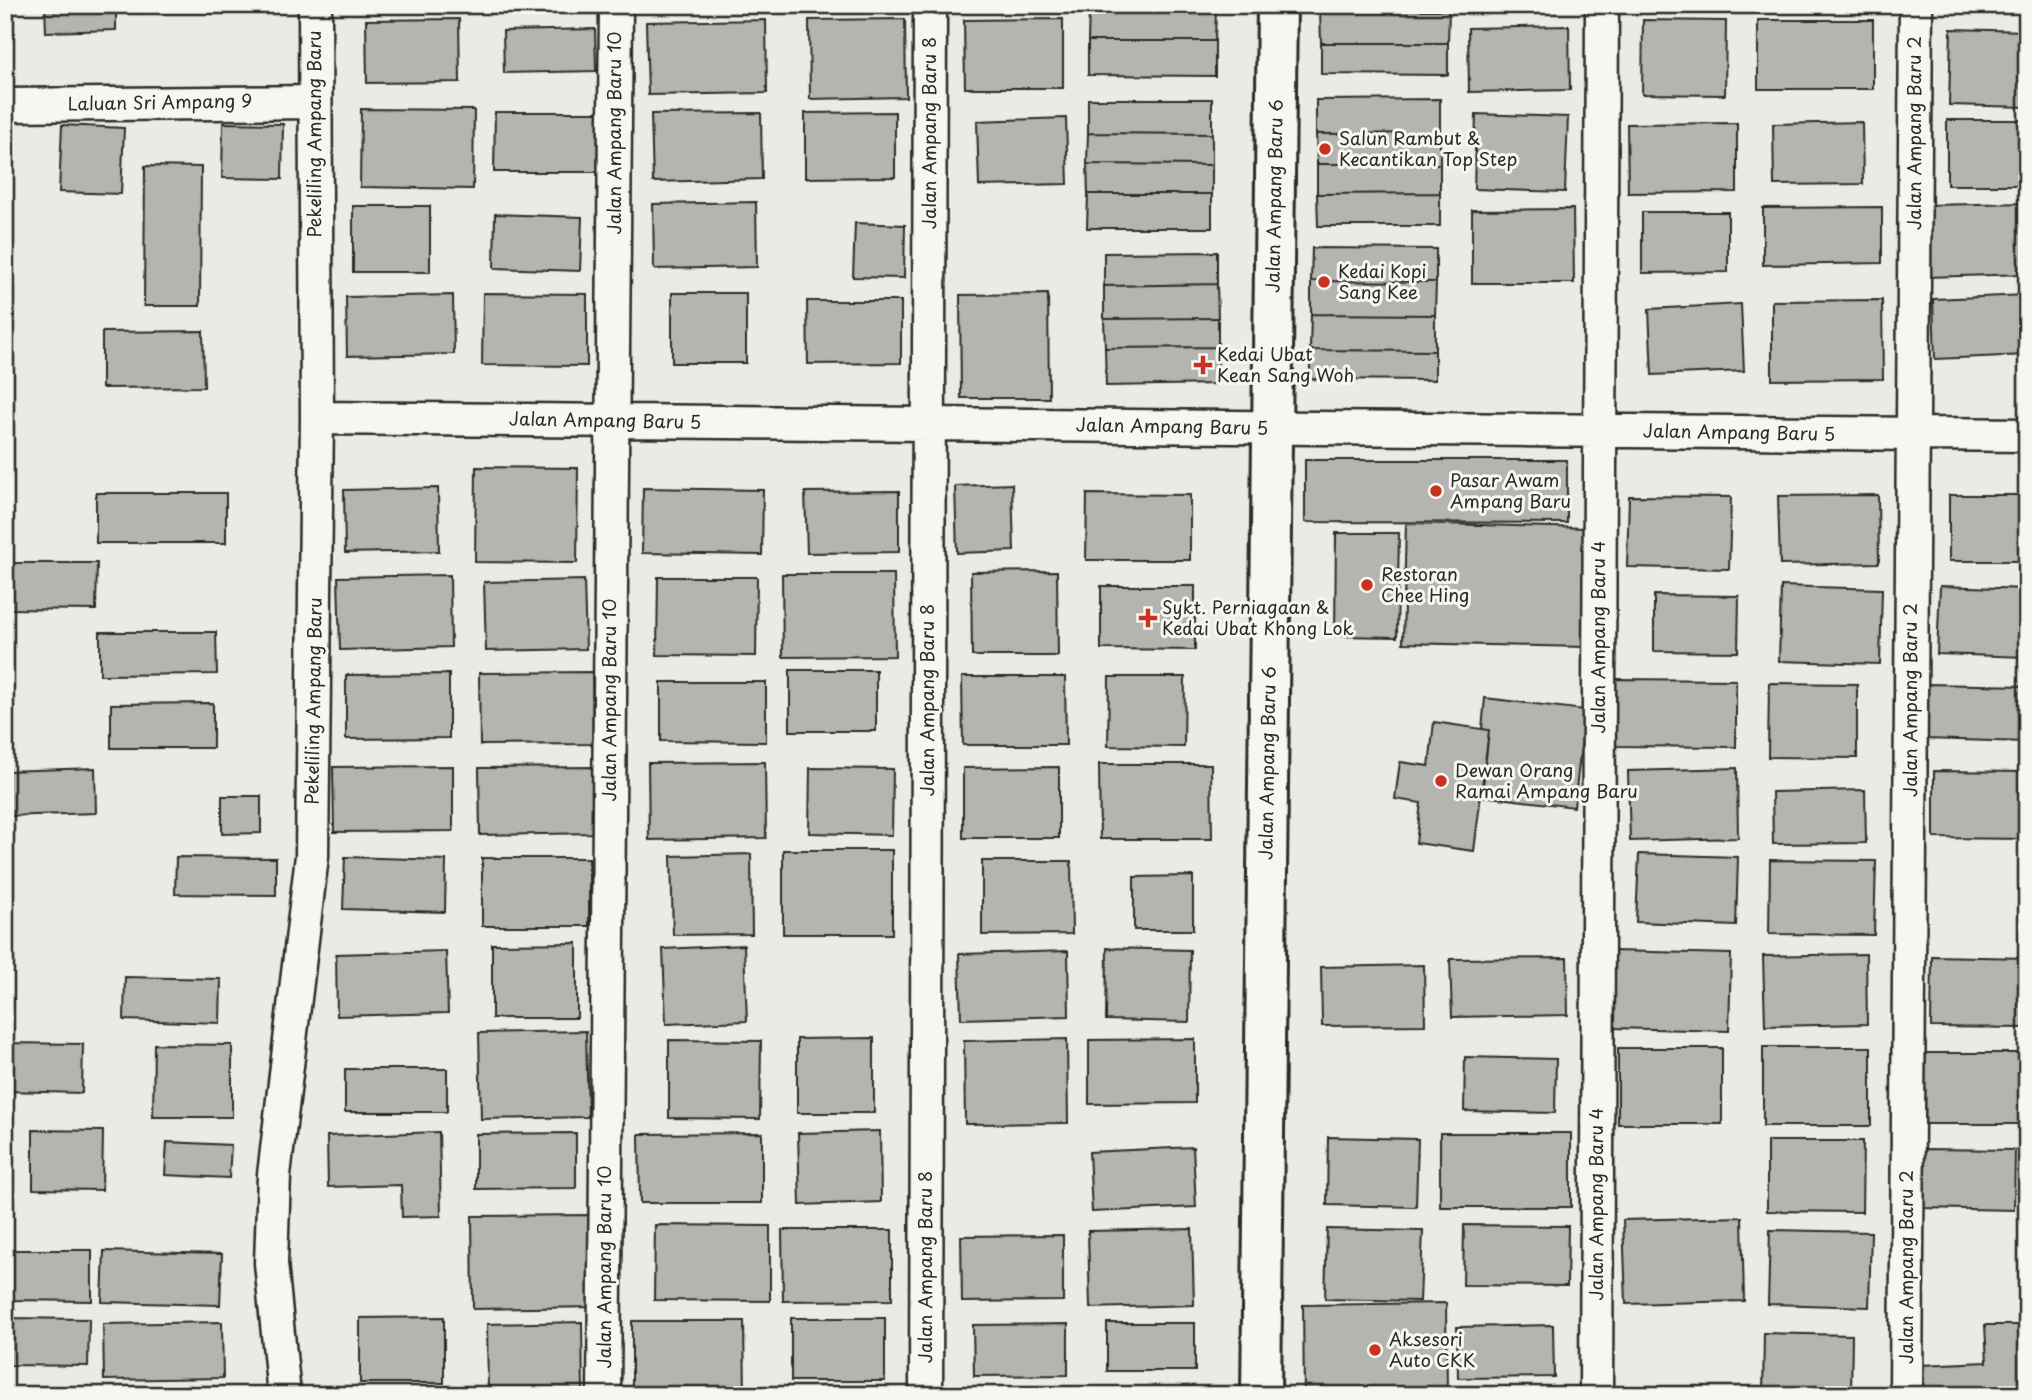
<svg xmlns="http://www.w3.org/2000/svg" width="2032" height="1400" font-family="'Playpen Sans',sans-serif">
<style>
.building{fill:#b4b4b1;stroke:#2b2b2b;stroke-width:2}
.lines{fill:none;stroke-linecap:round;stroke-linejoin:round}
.street-casing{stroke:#2b2b2b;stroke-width:37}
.secondary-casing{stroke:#2b2b2b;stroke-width:44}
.street{stroke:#f6f6f2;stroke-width:32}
.secondary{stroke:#f6f6f2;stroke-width:38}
.poi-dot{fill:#c8321e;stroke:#f6f6f2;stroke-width:2.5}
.labels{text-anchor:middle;stroke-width:6;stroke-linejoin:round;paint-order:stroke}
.street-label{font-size:18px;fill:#2b2b2b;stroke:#f6f6f2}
.poi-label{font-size:18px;fill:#2b2b2b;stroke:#f6f6f2;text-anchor:start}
</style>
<rect width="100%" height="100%" fill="#eaeae6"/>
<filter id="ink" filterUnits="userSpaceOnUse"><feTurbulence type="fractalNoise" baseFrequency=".0143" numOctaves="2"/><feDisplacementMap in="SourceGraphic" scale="14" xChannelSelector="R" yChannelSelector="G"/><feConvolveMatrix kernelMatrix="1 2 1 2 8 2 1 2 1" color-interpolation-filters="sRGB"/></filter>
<g filter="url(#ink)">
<path class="building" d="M 45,5 L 116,5 L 116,30 L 46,32 Z
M 136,5 L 232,5 L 232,11 L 136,12 Z
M 1089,5 L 1216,5 L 1216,10 L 1089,9 Z
M 1320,5 L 1449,5 L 1449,10 L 1320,10 Z
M 1089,9 L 1216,10 L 1215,41 L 1088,41 Z
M 1320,10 L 1449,10 L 1448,43 L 1321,43 Z
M 459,19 L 460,82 L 367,83 L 366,20 Z
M 905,19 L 906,97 L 810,99 L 809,20 Z
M 1063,19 L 1063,88 L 965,88 L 964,20 Z
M 766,20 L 767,93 L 648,95 L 646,22 Z
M 1643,20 L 1726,21 L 1725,95 L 1642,94 Z
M 1758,20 L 1873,20 L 1873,89 L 1758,89 Z
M 1569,26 L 1570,90 L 1469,92 L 1468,28 Z
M 595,29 L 596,71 L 504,73 L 503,31 Z
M 1951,29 L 2027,31 L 2027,107 L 1949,105 Z
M 1088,41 L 1215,41 L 1215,76 L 1088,75 Z
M 1321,43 L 1448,43 L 1448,75 L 1321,74 Z
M 1088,99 L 1212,99 L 1212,134 L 1088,133 Z
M 1440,99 L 1440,133 L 1316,134 L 1316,100 Z
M 361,109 L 474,110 L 473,189 L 360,187 Z
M 495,112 L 601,112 L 600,172 L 494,172 Z
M 895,112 L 895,177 L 805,178 L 805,113 Z
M 761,113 L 762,179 L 653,182 L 651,114 Z
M 1476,114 L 1568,117 L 1565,192 L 1474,189 Z
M 1066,118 L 1068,184 L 979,186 L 977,121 Z
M 1947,120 L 2027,120 L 2027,185 L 1947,185 Z
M 1862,122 L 1863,184 L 1774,185 L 1773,124 Z
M 223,123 L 283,124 L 282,179 L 222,178 Z
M 1737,123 L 1737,192 L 1628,193 L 1627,124 Z
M 62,125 L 124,128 L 121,194 L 59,192 Z
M 1088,133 L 1212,134 L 1212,165 L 1087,164 Z
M 1440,133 L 1440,164 L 1317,164 L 1316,134 Z
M 1087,164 L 1212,165 L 1212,194 L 1088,194 Z
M 1317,164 L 1440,164 L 1440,193 L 1317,194 Z
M 145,166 L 201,167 L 200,306 L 144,306 Z
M 1440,193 L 1440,226 L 1318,226 L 1317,194 Z
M 1088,194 L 1212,194 L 1212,228 L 1087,228 Z
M 756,202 L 757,267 L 654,269 L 653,204 Z
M 2027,203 L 2027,274 L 1927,277 L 1926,205 Z
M 353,206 L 430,206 L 430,272 L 353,272 Z
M 1882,207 L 1882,263 L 1763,265 L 1763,208 Z
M 1573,209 L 1574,283 L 1472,283 L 1472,210 Z
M 1642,212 L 1728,212 L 1728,272 L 1642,273 Z
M 495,214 L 582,217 L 580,271 L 494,268 Z
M 855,223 L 905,225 L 904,278 L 853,277 Z
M 1312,248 L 1436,249 L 1436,282 L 1311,281 Z
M 1217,252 L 1217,284 L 1104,286 L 1104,253 Z
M 1311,281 L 1436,282 L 1435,315 L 1311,314 Z
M 1217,284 L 1218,318 L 1104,319 L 1104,286 Z
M 483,293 L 587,294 L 587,366 L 482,365 Z
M 672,293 L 746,293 L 746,363 L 672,363 Z
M 1048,294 L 1049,398 L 961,398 L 960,295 Z
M 453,295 L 454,354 L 347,356 L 346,297 Z
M 2027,295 L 2027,355 L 1935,359 L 1933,299 Z
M 1882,300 L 1883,379 L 1772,380 L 1772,301 Z
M 807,301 L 901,301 L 901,363 L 808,364 Z
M 1741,304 L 1744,371 L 1652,375 L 1649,309 Z
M 1311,314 L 1435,315 L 1435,351 L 1310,350 Z
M 1218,318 L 1218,347 L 1105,348 L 1104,319 Z
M 203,331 L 204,387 L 102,388 L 102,332 Z
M 1218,347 L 1218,384 L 1106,386 L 1105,348 Z
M 1310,350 L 1435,351 L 1435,380 L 1310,379 Z
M 1305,460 L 1567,460 L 1567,523 L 1305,522 Z
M 476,467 L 578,468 L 577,563 L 475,562 Z
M 1012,484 L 1014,551 L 957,553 L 955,486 Z
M 438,488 L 439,551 L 345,553 L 344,490 Z
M 643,488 L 763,490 L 762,555 L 642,553 Z
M 899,491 L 899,552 L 807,553 L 805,492 Z
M 96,493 L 226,493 L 226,543 L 96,543 Z
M 1087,494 L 1190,495 L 1190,560 L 1086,560 Z
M 1878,495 L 1879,563 L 1780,565 L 1778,496 Z
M 1949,495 L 2027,495 L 2027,561 L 1949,561 Z
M 1629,496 L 1731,497 L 1729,569 L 1627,567 Z
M 1406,523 L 1588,528 L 1585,647 L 1403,643 Z
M 1336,533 L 1399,533 L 1397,637 L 1335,636 Z
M 5,563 L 97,563 L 96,610 L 5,609 Z
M 1057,571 L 1058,656 L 972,656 L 971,572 Z
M 782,574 L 894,574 L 895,656 L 783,657 Z
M 450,575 L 451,647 L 340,650 L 338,577 Z
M 658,577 L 757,577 L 756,656 L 657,655 Z
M 584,580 L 586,649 L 486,651 L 484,582 Z
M 1101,586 L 1195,586 L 1195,650 L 1101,649 Z
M 1781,586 L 1882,589 L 1880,664 L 1779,661 Z
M 1940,586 L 2027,589 L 2027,657 L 1937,654 Z
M 1654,595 L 1739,596 L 1738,652 L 1654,651 Z
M 100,632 L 216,632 L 217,674 L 100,675 Z
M 790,670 L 876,670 L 876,731 L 790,731 Z
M 592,672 L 593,744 L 480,745 L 479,673 Z
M 449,674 L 449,738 L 346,739 L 346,675 Z
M 962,677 L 1065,677 L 1066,745 L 963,745 Z
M 1109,677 L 1185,677 L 1184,747 L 1108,746 Z
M 1614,679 L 1736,680 L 1736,747 L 1614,746 Z
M 661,682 L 766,682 L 766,742 L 661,741 Z
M 1769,683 L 1857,684 L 1857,758 L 1768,757 Z
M 1926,684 L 2027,686 L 2027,742 L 1924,739 Z
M 1485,698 L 1585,710 L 1574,807 L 1482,796 L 1489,730 L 1482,729 Z
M 213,703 L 213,748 L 111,748 L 111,704 Z
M 1434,722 L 1489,730 L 1474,851 L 1416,843 L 1421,803 L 1395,799 L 1400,762 L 1429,766 Z
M 765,762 L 766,838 L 649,840 L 648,763 Z
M 1099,764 L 1211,764 L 1212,839 L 1100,839 Z
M 453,766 L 453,831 L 334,832 L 333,767 Z
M 596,767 L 597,833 L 480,835 L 479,768 Z
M 1059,767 L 1059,838 L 963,838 L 963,768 Z
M 95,768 L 96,813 L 5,816 L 5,771 Z
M 810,768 L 893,769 L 892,835 L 809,833 Z
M 1737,768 L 1738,838 L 1630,841 L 1628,771 Z
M 1934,771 L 2027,772 L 2027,839 L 1934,838 Z
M 1865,790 L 1866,843 L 1773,844 L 1772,792 Z
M 222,796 L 261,796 L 261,833 L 222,834 Z
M 783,850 L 892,850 L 892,934 L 783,934 Z
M 751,854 L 752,934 L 673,935 L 671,856 Z
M 1639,854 L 1738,857 L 1736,926 L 1636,922 Z
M 176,857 L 276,858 L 276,895 L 175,894 Z
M 345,857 L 446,860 L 445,912 L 343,909 Z
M 482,858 L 589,858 L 589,926 L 482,926 Z
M 1770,860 L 1876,861 L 1874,935 L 1769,934 Z
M 982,861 L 1071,861 L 1072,934 L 982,935 Z
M 1193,876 L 1193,930 L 1134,930 L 1134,877 Z
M 577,943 L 577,1018 L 492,1018 L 492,944 Z
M 744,945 L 747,1021 L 666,1024 L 663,949 Z
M 1107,948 L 1190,950 L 1189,1022 L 1106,1020 Z
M 446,951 L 448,1013 L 337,1016 L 336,954 Z
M 1068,951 L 1069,1016 L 961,1019 L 959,954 Z
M 1614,951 L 1731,954 L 1729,1031 L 1612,1028 Z
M 1866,954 L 1867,1024 L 1765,1026 L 1763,956 Z
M 1932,956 L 2027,958 L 2027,1028 L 1931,1027 Z
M 1567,958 L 1568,1015 L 1452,1017 L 1450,959 Z
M 1424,965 L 1425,1025 L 1322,1026 L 1321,967 Z
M 125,977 L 221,979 L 220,1023 L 124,1020 Z
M 586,1031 L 588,1117 L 481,1119 L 479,1033 Z
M 874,1038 L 874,1113 L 797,1113 L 797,1039 Z
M 1067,1039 L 1068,1123 L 965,1124 L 964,1041 Z
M 1195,1039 L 1195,1103 L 1089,1104 L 1089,1040 Z
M 669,1040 L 761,1041 L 760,1119 L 669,1118 Z
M 5,1043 L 83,1044 L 82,1093 L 5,1091 Z
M 154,1044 L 232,1045 L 232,1117 L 153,1117 Z
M 1763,1047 L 1871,1047 L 1871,1126 L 1763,1126 Z
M 1618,1048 L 1722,1048 L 1722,1124 L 1618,1124 Z
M 1924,1053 L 2027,1053 L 2027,1124 L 1924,1124 Z
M 1465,1057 L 1556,1059 L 1555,1113 L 1464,1111 Z
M 345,1069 L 447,1069 L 447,1112 L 345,1112 Z
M 33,1130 L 103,1131 L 102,1190 L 33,1189 Z
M 880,1131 L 881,1202 L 800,1205 L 798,1133 Z
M 439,1132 L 441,1216 L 402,1217 L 401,1185 L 328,1187 L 327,1136 Z
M 576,1133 L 576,1188 L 476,1189 L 476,1134 Z
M 762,1133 L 762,1203 L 640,1203 L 639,1134 Z
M 1440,1133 L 1571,1133 L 1571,1207 L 1440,1207 Z
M 1328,1137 L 1418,1139 L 1416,1207 L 1327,1205 Z
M 1767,1141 L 1863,1141 L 1862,1212 L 1767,1211 Z
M 167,1142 L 231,1145 L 229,1178 L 165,1175 Z
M 1193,1147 L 1196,1207 L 1092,1212 L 1089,1152 Z
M 1922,1149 L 2015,1150 L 2014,1210 L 1921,1208 Z
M 596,1215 L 597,1307 L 473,1309 L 472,1216 Z
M 1742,1217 L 1744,1301 L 1626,1304 L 1623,1220 Z
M 655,1225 L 770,1226 L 770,1301 L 654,1300 Z
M 1464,1225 L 1568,1226 L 1567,1286 L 1463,1285 Z
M 1192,1229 L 1194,1305 L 1090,1308 L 1088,1231 Z
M 1327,1229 L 1423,1231 L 1420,1301 L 1325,1299 Z
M 782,1230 L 892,1230 L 892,1300 L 783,1301 Z
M 1770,1230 L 1871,1232 L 1869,1307 L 1768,1304 Z
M 1063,1235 L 1063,1301 L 962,1302 L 961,1236 Z
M 5,1250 L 92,1250 L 92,1301 L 5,1300 Z
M 104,1251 L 222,1254 L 220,1305 L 102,1302 Z
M 1446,1303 L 1447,1395 L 1304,1395 L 1303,1305 Z
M 444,1317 L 444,1383 L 360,1383 L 360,1318 Z
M 5,1318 L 89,1319 L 88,1366 L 5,1365 Z
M 791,1318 L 885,1318 L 885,1381 L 791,1381 Z
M 632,1321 L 744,1321 L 745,1395 L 632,1395 Z
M 222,1322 L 223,1378 L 104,1380 L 103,1324 Z
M 582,1322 L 583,1395 L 488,1395 L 487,1324 Z
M 1107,1323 L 1195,1323 L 1195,1371 L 1107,1371 Z
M 1068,1324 L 1068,1375 L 974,1376 L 973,1325 Z
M 1553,1325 L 1554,1377 L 1458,1378 L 1457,1327 Z
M 1985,1325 L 2027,1325 L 2027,1395 L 1922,1395 L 1921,1365 L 1987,1362 Z
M 1764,1333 L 1852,1335 L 1851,1395 L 1763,1395 Z"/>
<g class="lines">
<g class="street-casing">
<path id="street" d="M 5,105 L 314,102
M 317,418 L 2027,435
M 284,1395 L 271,1263 L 274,1175 L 312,856 L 317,418 L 315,5
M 604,1395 L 616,5
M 926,1395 L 930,5
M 1596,1395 L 1602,5
M 1906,1395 L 1916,5"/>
</g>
<g class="secondary-casing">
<path id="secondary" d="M 1261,1395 L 1277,5"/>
</g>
<use href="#street" class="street"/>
<use href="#secondary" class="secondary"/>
</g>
</g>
<g class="poi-dot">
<circle cx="1325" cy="149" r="7"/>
<circle cx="1324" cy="282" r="7"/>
<path d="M1199.5 354.5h7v7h7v7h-7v7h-7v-7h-7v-7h7z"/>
<circle cx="1436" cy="491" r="7"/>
<circle cx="1367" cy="585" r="7"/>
<path d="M1144.5 607.5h7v7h7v7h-7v7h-7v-7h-7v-7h7z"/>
<circle cx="1441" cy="781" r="7"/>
<circle cx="1375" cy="1350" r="7"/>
</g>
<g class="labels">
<g class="street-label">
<text transform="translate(160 103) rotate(-1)" y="6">Laluan Sri Ampang 9</text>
<text transform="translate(615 133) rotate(-90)" y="6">Jalan Ampang Baru 10</text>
<text transform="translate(930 133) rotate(-90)" y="6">Jalan Ampang Baru 8</text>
<text transform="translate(1915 133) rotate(-90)" y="6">Jalan Ampang Baru 2</text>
<text transform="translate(315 134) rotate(-90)" y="6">Pekeliling Ampang Baru</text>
<text transform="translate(1275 196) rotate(-89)" y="6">Jalan Ampang Baru 6</text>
<text transform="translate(605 421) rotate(1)" y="6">Jalan Ampang Baru 5</text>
<text transform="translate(1172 427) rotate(1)" y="6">Jalan Ampang Baru 5</text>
<text transform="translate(1739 433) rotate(1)" y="6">Jalan Ampang Baru 5</text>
<text transform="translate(1599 637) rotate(-90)" y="6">Jalan Ampang Baru 4</text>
<text transform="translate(610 700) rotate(-90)" y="6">Jalan Ampang Baru 10</text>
<text transform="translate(928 700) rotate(-90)" y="6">Jalan Ampang Baru 8</text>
<text transform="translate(1911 700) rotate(-90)" y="6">Jalan Ampang Baru 2</text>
<text transform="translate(314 701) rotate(-89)" y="6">Pekeliling Ampang Baru</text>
<text transform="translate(1268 763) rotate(-89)" y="6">Jalan Ampang Baru 6</text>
<text transform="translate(1597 1204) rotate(-90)" y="6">Jalan Ampang Baru 4</text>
<text transform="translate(605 1267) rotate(-90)" y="6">Jalan Ampang Baru 10</text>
<text transform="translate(926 1267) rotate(-90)" y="6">Jalan Ampang Baru 8</text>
<text transform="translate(1907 1267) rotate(-90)" y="6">Jalan Ampang Baru 2</text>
</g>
<g class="poi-label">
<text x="1339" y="145">Salun Rambut &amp;<tspan x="1339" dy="21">Kecantikan Top Step</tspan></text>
<text x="1338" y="278">Kedai Kopi<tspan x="1338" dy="21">Sang Kee</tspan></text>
<text x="1217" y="361">Kedai Ubat<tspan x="1217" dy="21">Kean Sang Woh</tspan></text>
<text x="1450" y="487">Pasar Awam<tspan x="1450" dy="21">Ampang Baru</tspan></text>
<text x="1381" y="581">Restoran<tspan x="1381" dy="21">Chee Hing</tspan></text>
<text x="1162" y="614">Sykt. Perniagaan &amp;<tspan x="1162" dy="21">Kedai Ubat Khong Lok</tspan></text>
<text x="1455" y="777">Dewan Orang<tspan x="1455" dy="21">Ramai Ampang Baru</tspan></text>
<text x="1389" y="1346">Aksesori<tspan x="1389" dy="21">Auto CKK</tspan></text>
</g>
</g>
<rect width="2032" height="1400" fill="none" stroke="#f6f6f2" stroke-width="28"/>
<rect x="14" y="14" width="2004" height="1372" fill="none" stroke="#2b2b2b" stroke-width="2.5" filter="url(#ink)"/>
</svg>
